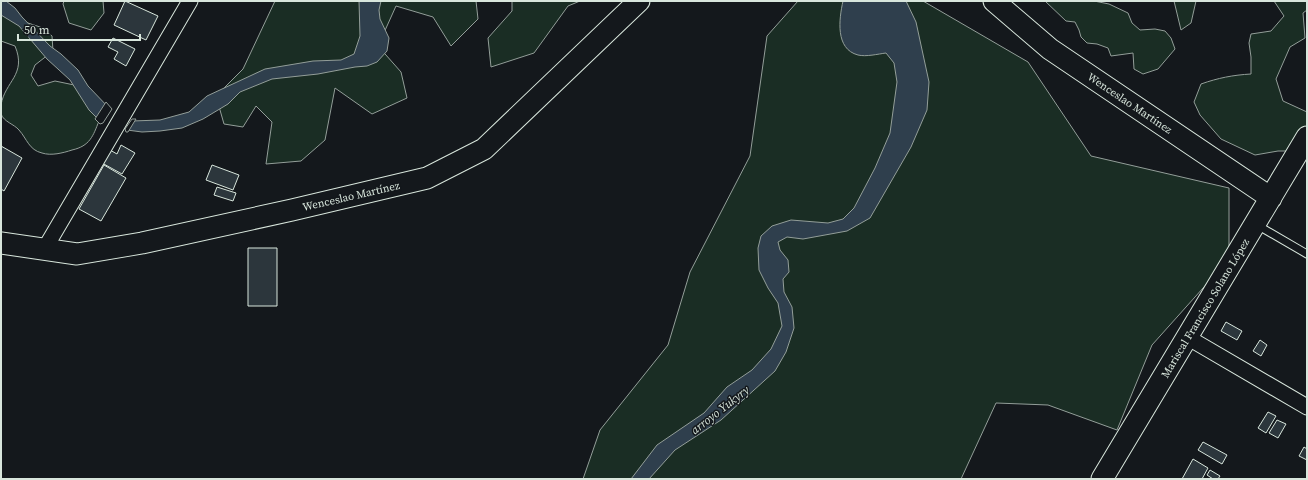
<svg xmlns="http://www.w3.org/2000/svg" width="1308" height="480" font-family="'Source Serif 4',serif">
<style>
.green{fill:#1a2d24;stroke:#939e99}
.water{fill:#2f3f4d;stroke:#939e99}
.pier{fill:#14181c;stroke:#939e99}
.building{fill:#2c363c;stroke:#d8e6dc}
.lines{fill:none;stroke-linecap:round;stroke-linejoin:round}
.lane-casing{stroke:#d8e6dc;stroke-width:9}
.street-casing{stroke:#d8e6dc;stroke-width:17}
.secondary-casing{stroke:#d8e6dc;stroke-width:23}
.lane{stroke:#14181c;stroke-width:7}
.street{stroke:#14181c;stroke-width:15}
.secondary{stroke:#14181c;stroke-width:21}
.labels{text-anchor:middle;stroke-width:3;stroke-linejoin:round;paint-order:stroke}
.street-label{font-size:11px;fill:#d8e6dc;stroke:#14181c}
.water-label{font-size:12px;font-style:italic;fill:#d8e6dc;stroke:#14181c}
</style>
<rect width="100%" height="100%" fill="#14181c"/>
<path class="green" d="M 64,1 L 103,1 L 104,13 L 91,30 L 69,23 L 63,4 Z
M 275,1 L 476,1 L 478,19 L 451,46 L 433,17 L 396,6 L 378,46 L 401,72 L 407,98 L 372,114 L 335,88 L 325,140 L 301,161 L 266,164 L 272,122 L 256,106 L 243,127 L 224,124 L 216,96 L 243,69 Z
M 512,1 L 580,1 L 568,6 L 534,53 L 491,67 L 488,38 L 512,11 Z
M 798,1 L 923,1 L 1028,62 L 1091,156 L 1229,188 L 1229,259 L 1152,345 L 1117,430 L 1048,405 L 996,403 L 961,479 L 583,479 L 600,430 L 668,345 L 690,272 L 750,156 L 767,36 Z
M 1045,1 L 1094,1 L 1109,4 L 1128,13 L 1132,23 L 1140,30 L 1155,29 L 1165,31 L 1171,38 L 1175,49 L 1158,69 L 1143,74 L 1134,69 L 1133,53 L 1111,56 L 1108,48 L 1097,44 L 1087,43 L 1081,37 L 1079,30 L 1075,22 L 1066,21 Z
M 1174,1 L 1196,1 L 1191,23 L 1181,30 Z
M 1274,1 L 1307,1 L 1307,10 L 1303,13 L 1305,38 L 1290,47 L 1276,79 L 1283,101 L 1307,112 L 1307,151 L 1278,151 L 1255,155 L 1221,139 L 1200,115 L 1194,102 L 1201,84 C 1218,78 1233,75 1251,74 L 1251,57 L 1249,43 L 1251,34 L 1271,31 L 1284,16 Z
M 1,15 L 14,15 L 28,23 L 43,28 L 52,36 L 53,51 L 35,65 L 31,75 L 38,86 L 55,81 L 79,86 L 99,121 C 93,136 90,146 72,150 C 63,153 51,156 42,153 C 29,150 27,139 19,130 C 14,124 4,122 1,114 C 0,112 1,107 1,105 C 5,81 27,75 15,46 L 1,41 Z"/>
<path class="water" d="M 1,1 L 6,1 L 15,8 L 22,17 L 50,46 L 61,54 L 78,70 L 88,86 L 110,109 L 101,122 L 89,110 L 70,80 L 47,59 L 19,26 L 1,15 Z
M 359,1 L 381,1 L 379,10 L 380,19 L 389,38 L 387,51 L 377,62 L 367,66 L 355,67 L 318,74 L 272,79 L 240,92 L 228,104 L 203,119 L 182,128 L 160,131 L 142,132 L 127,130 L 132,121 L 160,120 L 189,112 L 207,96 L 265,69 L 313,61 L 341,60 L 354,54 L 360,36 Z
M 843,1 L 906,1 L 916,22 L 929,82 L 927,110 L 911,147 L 870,218 L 847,231 L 803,239 L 787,237 L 778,242 L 780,250 L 788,260 L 789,272 L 783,279 L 784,292 L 792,307 L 794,328 L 786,352 L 775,371 L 721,420 L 675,450 L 649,479 L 631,479 L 657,445 L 704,413 L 727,387 L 752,370 L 771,349 L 782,326 L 778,303 L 768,288 L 759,270 L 758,248 L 761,236 L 772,226 L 791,220 L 828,223 L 843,219 L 854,208 L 875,168 L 890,133 L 897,82 L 894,63 L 886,53 C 878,54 866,57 858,55 C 835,49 839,19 843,1 Z"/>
<path class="pier" d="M 106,102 L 112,109 L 103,123 L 100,124 L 95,119 Z
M 132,119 L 136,119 L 128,132 L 126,132 L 125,129 Z"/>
<path class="building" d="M 125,1 L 158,16 L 146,40 L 114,25 Z
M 113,38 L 135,49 L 126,66 L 114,59 L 118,52 L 108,47 Z
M 121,145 L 135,153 L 122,174 L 102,163 L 110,150 L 117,154 Z
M 1,146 L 22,158 L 4,191 L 1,189 Z
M 104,165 L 126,178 L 101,221 L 79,209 Z
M 212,165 L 239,175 L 233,190 L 206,180 Z
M 217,187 L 236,193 L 233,201 L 214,195 Z
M 248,248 L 277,248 L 277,306 L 248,306 Z
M 1226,322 L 1242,331 L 1237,340 L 1221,331 Z
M 1260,340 L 1267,345 L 1261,356 L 1253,351 Z
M 1268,412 L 1276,416 L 1266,433 L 1258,428 Z
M 1277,420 L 1286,424 L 1278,438 L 1269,433 Z
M 1203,442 L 1227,455 L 1222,464 L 1198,450 Z
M 1304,447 L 1307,449 L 1307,460 L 1299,456 Z
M 1193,459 L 1208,468 L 1202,479 L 1182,479 Z
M 1210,470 L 1220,476 L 1218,479 L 1213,479 L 1207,475 Z"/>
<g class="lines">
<g class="lane-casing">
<path id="lane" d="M 1257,225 L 1307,254"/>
</g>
<g class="street-casing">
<path id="street" d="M 44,250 L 190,1
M 1187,337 L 1307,407"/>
</g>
<g class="secondary-casing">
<path id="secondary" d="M 994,1 L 1050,49 L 1271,198
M 1,243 L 77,254 L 142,243 L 292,210 L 427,178 L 484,149 L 639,1
M 1102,479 L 1307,137"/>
</g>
<use href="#lane" class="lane"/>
<use href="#street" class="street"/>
<use href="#secondary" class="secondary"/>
</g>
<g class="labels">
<g class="street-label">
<text transform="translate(1130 103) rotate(34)" y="4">Wenceslao Martínez</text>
<text transform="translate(351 196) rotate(-13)" y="4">Wenceslao Martínez</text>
<text transform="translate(1205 308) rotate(-59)" y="4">Mariscal Francisco Solano López</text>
</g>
<g class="water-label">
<text transform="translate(720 410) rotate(-38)" y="4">arroyo Yukyry</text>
</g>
</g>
<rect width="1308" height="480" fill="none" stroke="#d8e6dc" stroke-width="4"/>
<path d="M18 34v6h122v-6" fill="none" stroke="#d8e6dc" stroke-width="2"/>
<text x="24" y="34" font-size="12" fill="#d8e6dc" stroke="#14181c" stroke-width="3" paint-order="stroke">50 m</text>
</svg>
